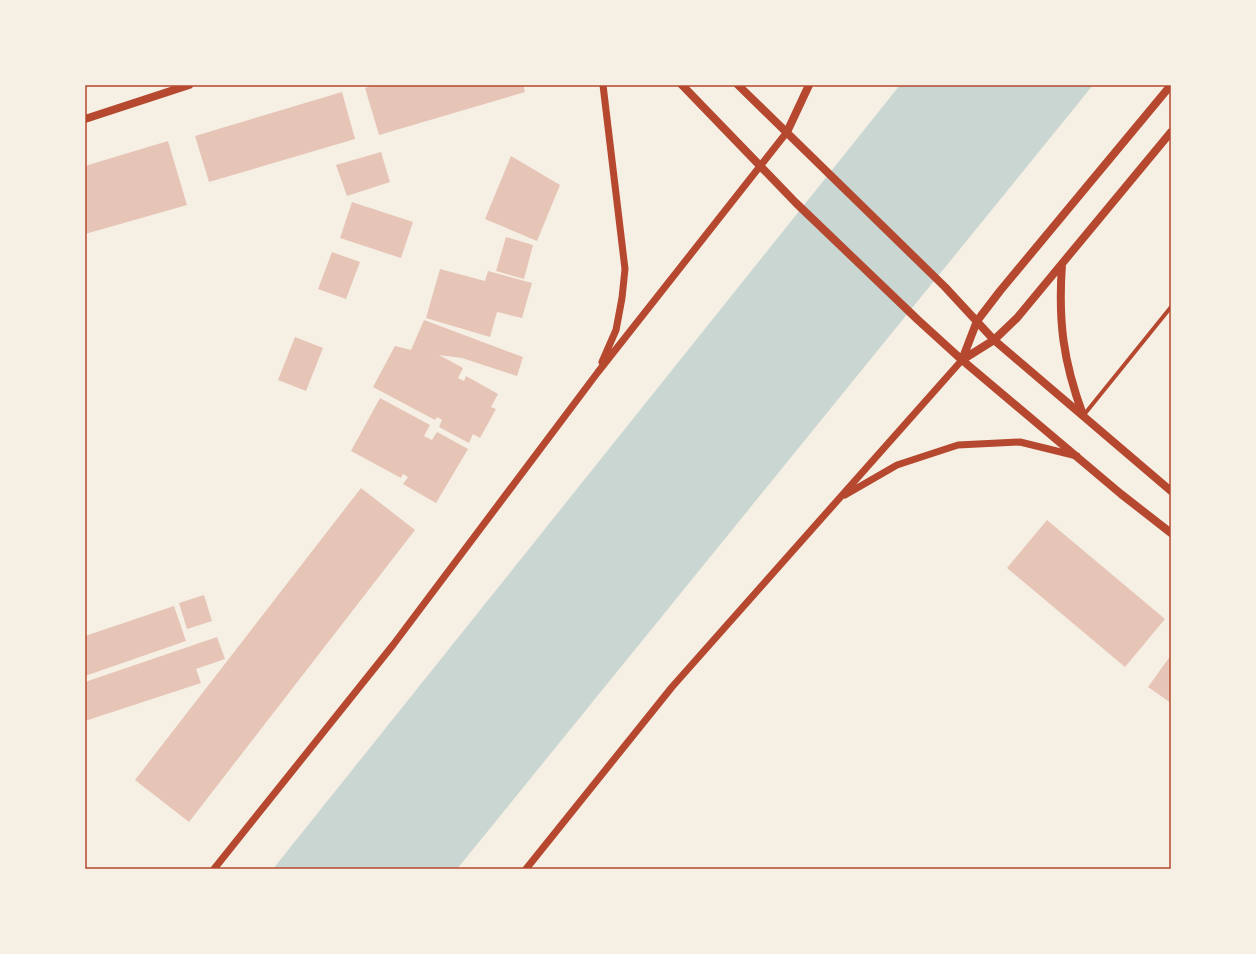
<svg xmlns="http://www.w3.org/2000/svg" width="1256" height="954" font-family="Manrope,sans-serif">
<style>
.water{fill:#c9d6d2}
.building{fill:#e6c5b7}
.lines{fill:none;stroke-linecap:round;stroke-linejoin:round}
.minor{stroke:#b5482f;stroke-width:4}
.tertiary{stroke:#b5482f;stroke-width:7}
.secondary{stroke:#b5482f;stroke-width:8}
.neatline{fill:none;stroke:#b5482f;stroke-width:1.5}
</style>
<rect width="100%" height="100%" fill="#f6efe4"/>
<path class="water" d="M 900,85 L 1093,85 L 457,869 L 273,869 Z"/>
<path class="building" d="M 374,85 L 523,85 L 525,92 L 379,135 L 365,88 Z
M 342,92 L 355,139 L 209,182 L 195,136 Z
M 168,141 L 187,205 L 85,234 L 85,166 Z
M 381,152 L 390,182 L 347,196 L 336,165 Z
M 511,156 L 560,185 L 537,241 L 485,219 Z
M 352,202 L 413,222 L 401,258 L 340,238 Z
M 506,237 L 533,245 L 524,279 L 496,271 Z
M 332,252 L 360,262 L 346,299 L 318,289 Z
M 440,269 L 485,281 L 488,271 L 532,283 L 522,318 L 497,312 L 490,337 L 426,318 Z
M 424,320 L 523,357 L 517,376 L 462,358 L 439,355 L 463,368 L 458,378 L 464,381 L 466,376 L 498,394 L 491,407 L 496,409 L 480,438 L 473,434 L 469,443 L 439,427 L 442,420 L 437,417 L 435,420 L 373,387 L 395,346 L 411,350 Z
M 295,337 L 323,348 L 306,391 L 278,380 Z
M 380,398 L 430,425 L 424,436 L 432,440 L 437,432 L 468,449 L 436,503 L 403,484 L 408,477 L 403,474 L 401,478 L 351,451 Z
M 361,488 L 415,530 L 189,822 L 135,780 Z
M 1047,520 L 1165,619 L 1125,667 L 1007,568 Z
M 204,595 L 212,621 L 187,629 L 179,603 Z
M 174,606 L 186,641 L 85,676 L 85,636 Z
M 217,637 L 225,659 L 196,669 L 201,683 L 85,721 L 85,682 Z
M 1171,655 L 1171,703 L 1148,687 Z"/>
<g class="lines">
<path class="minor" d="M 1083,416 L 1171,307"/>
<path class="tertiary" d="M 602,362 L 616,330 L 622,298 L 625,269 L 603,85
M 845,495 L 897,465 L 958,445 L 1020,442 L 1077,456
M 214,869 L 393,645 L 598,372 L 787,132
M 526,869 L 672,687 L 962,360"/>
<path class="secondary" d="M 682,85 L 796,203 L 918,320 L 962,360 L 1121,494 L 1171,533
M 738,85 L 945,287 L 994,340 L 1171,491
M 85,119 L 189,85
M 787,132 L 809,85
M 1062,264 C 1058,321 1063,361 1083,415
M 962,360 L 977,321 L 1000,291 L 1171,85
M 962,360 L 994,340 L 1017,318 L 1171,132"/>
</g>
<rect width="1256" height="954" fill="none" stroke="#f6efe4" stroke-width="172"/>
<rect x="86" y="86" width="1084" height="782" class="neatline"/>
</svg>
